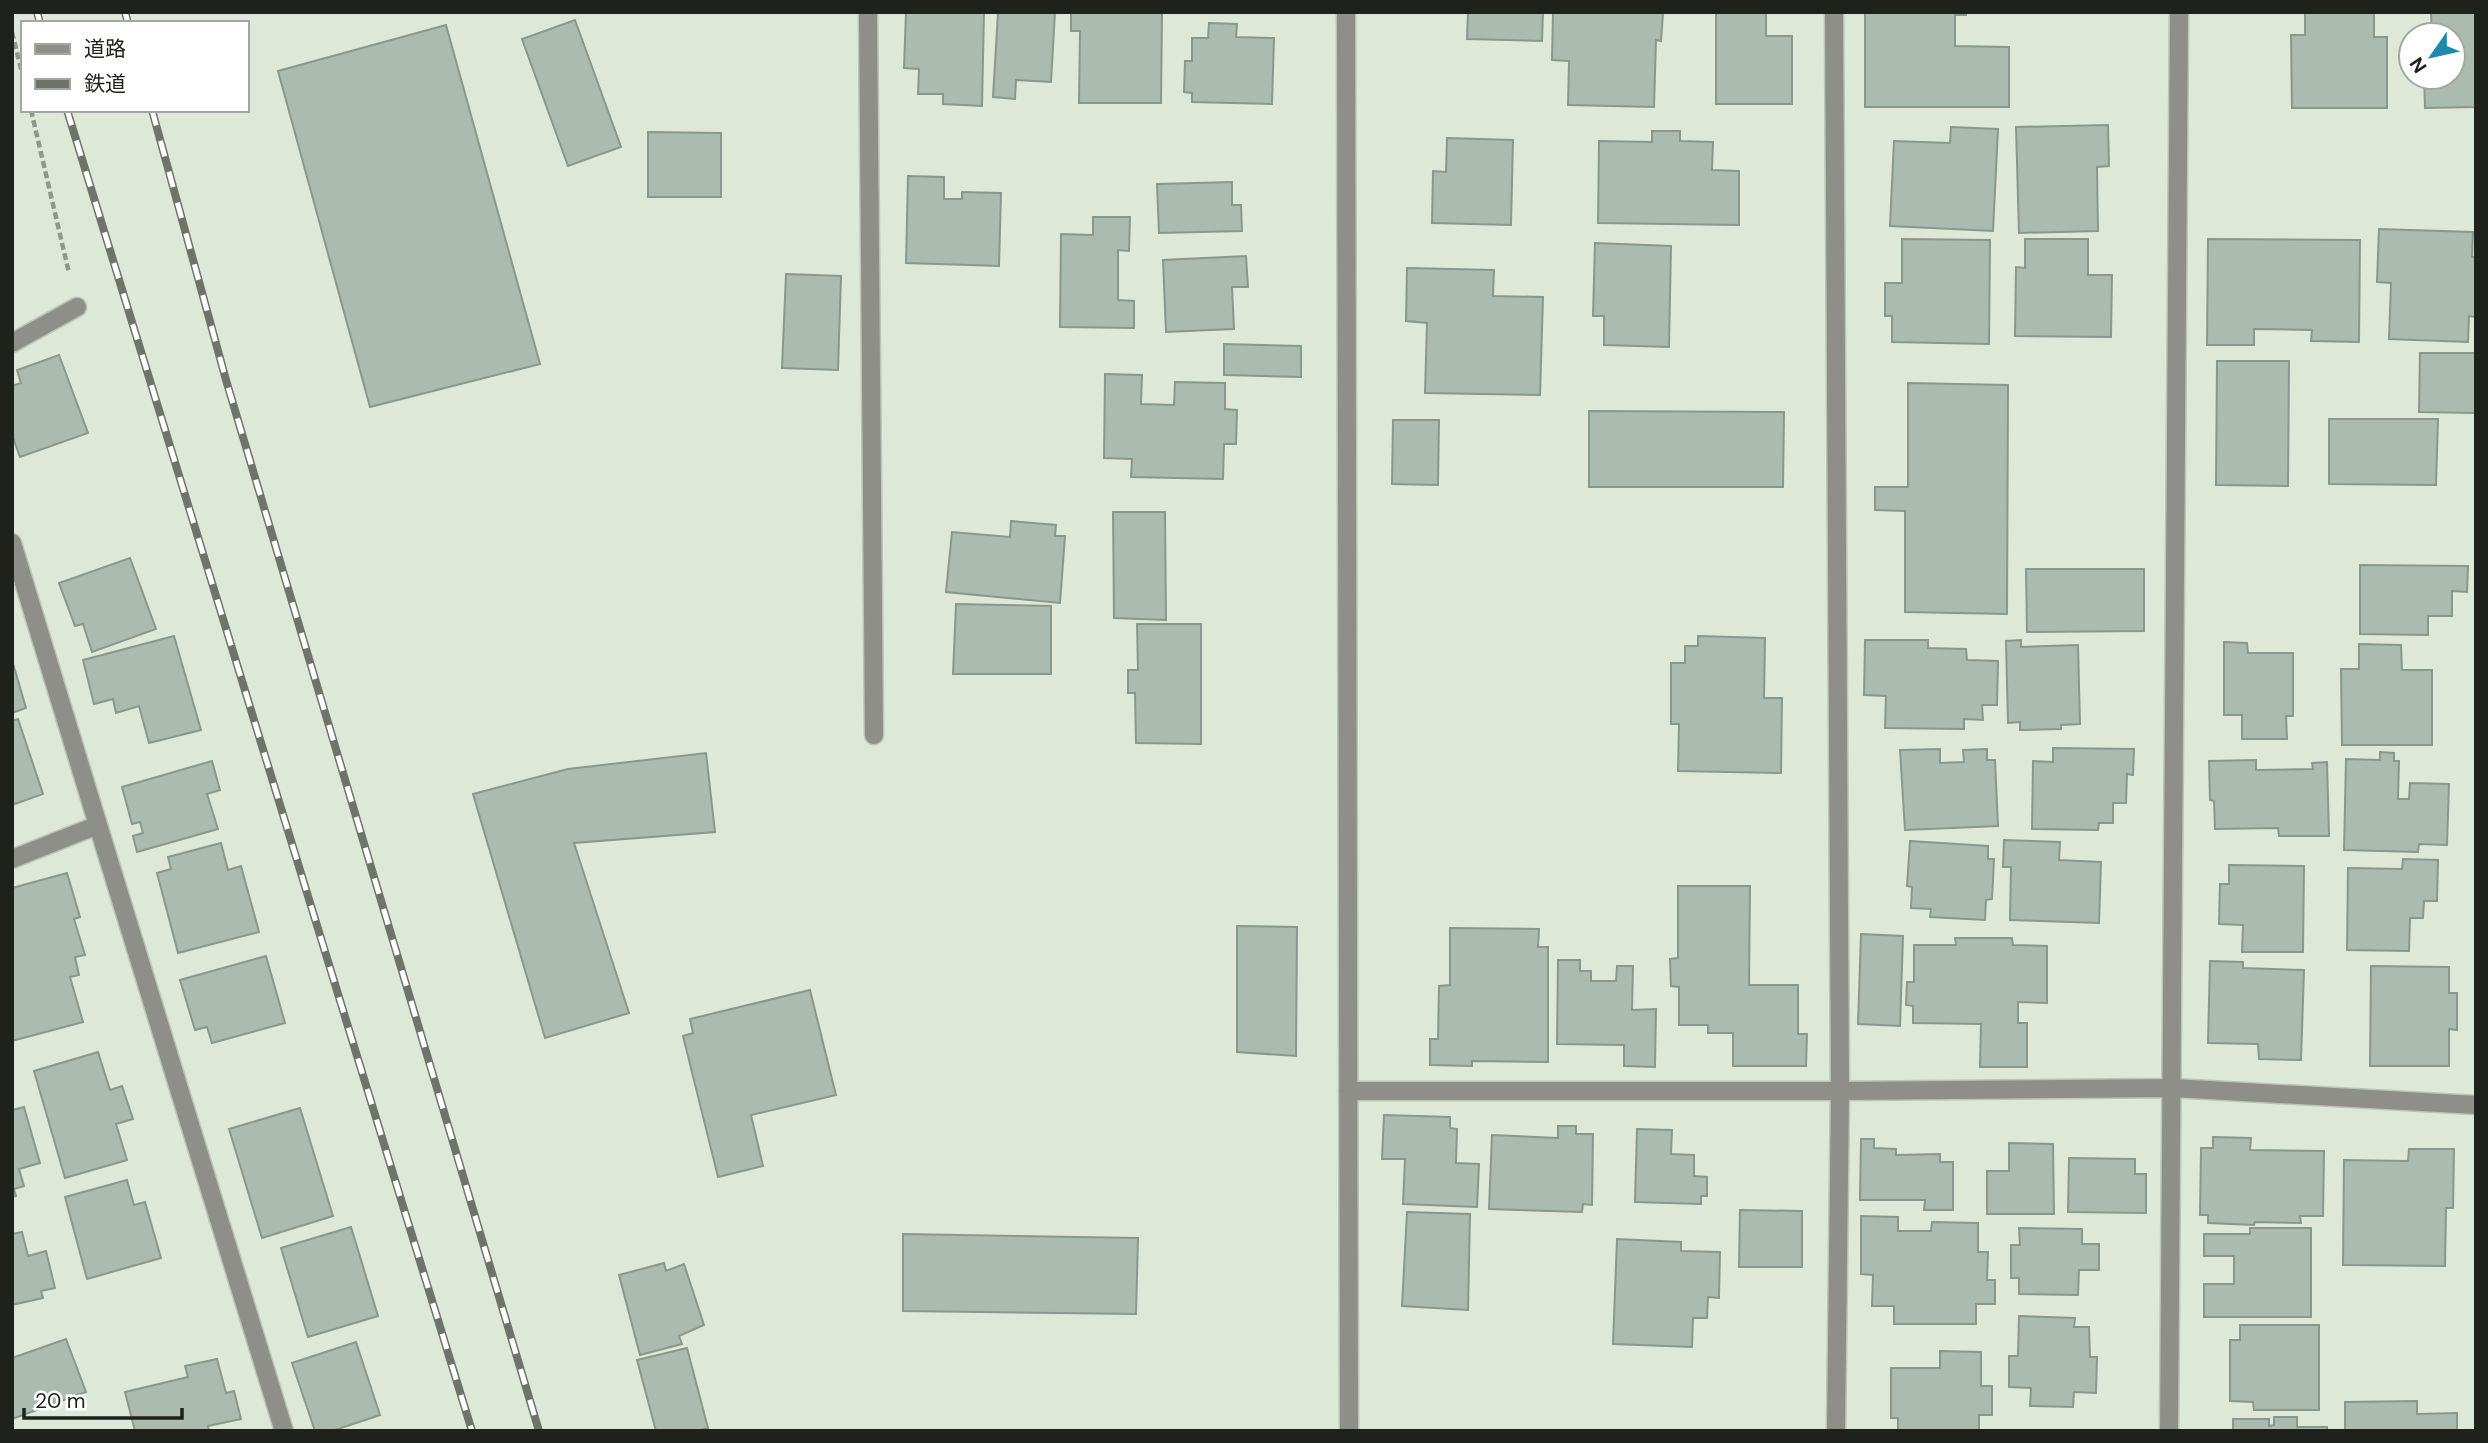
<svg xmlns="http://www.w3.org/2000/svg" width="2488" height="1443" font-family="'DM Sans','Noto Sans JP',sans-serif">
<style>
.building{fill:#abbbaf;stroke:#89988c;stroke-width:2}
.lines{fill:none;stroke-linecap:round;stroke-linejoin:round}
.minor-casing{stroke:#bbc4b6;stroke-width:21}
.path{stroke:#90978c;stroke-width:4.5;stroke-dasharray:7 3.5;stroke-linecap:butt}
.minor{stroke:#8e8f88;stroke-width:18}
.rail-casing{stroke:#6e746a;stroke-width:8}
.rail{stroke:#fff;stroke-width:5;stroke-dasharray:16;stroke-linecap:butt}
</style>
<rect width="100%" height="100%" fill="#dee8d8"/>
<path class="building" d="M 906,12 L 984,12 L 982,106 L 943,104 L 943,94 L 918,94 L 919,69 L 904,68 Z
M 998,12 L 1055,12 L 1051,82 L 1016,80 L 1015,99 L 993,97 Z
M 1071,12 L 1212,12 L 1162,13 L 1161,103 L 1079,103 L 1080,31 L 1071,31 Z
M 1468,12 L 1543,12 L 1542,41 L 1467,39 Z
M 1553,12 L 1663,13 L 1661,41 L 1656,40 L 1654,107 L 1568,105 L 1569,61 L 1552,60 Z
M 1716,12 L 1766,12 L 1766,36 L 1792,36 L 1792,104 L 1716,104 Z
M 1865,12 L 1966,12 L 1966,15 L 1955,15 L 1955,46 L 2009,47 L 2009,107 L 1865,107 Z
M 2305,12 L 2374,12 L 2374,37 L 2387,37 L 2387,108 L 2292,108 L 2291,35 L 2305,35 Z
M 2431,12 L 2476,12 L 2476,107 L 2425,108 L 2424,77 L 2453,77 L 2453,35 L 2432,35 Z
M 575,20 L 621,147 L 568,166 L 522,39 Z
M 1209,23 L 1237,24 L 1236,37 L 1274,38 L 1272,104 L 1192,102 L 1192,93 L 1184,92 L 1185,61 L 1192,61 L 1192,38 L 1208,38 Z
M 446,25 L 540,364 L 370,407 L 278,71 Z
M 2108,125 L 2109,166 L 2097,167 L 2098,231 L 2019,233 L 2016,127 Z
M 1951,127 L 1998,129 L 1993,231 L 1890,226 L 1894,141 L 1950,143 Z
M 1652,131 L 1680,131 L 1680,141 L 1713,142 L 1712,170 L 1739,171 L 1739,225 L 1598,223 L 1599,141 L 1652,142 Z
M 648,132 L 721,133 L 721,197 L 648,197 Z
M 1447,138 L 1513,140 L 1511,225 L 1432,223 L 1433,171 L 1446,172 Z
M 908,176 L 944,177 L 944,199 L 962,199 L 962,192 L 1001,193 L 999,266 L 906,263 Z
M 1232,182 L 1232,205 L 1241,205 L 1242,231 L 1159,233 L 1157,184 Z
M 1093,217 L 1130,217 L 1129,251 L 1118,250 L 1118,300 L 1134,301 L 1134,328 L 1060,327 L 1061,234 L 1093,235 Z
M 2379,229 L 2473,232 L 2472,257 L 2476,257 L 2476,317 L 2469,316 L 2468,342 L 2389,339 L 2391,283 L 2377,282 Z
M 1902,239 L 1990,240 L 1989,344 L 1892,342 L 1892,316 L 1885,316 L 1885,283 L 1902,283 Z
M 2025,239 L 2088,239 L 2088,275 L 2112,275 L 2111,337 L 2015,336 L 2016,267 L 2025,268 Z
M 2208,239 L 2360,240 L 2359,342 L 2311,341 L 2312,330 L 2254,329 L 2254,345 L 2207,345 Z
M 1595,243 L 1671,246 L 1669,347 L 1604,345 L 1604,316 L 1593,316 Z
M 1246,256 L 1248,287 L 1232,287 L 1234,329 L 1166,332 L 1163,260 Z
M 1407,268 L 1494,270 L 1493,296 L 1543,297 L 1540,395 L 1425,393 L 1427,323 L 1406,321 Z
M 786,274 L 841,276 L 838,370 L 782,368 Z
M 1224,344 L 1301,346 L 1301,377 L 1224,375 Z
M 2420,353 L 2476,353 L 2476,413 L 2419,412 Z
M 59,355 L 88,433 L 20,457 L 12,435 L 12,386 L 21,383 L 17,370 Z
M 2217,361 L 2289,361 L 2288,486 L 2216,485 Z
M 1105,374 L 1142,375 L 1141,404 L 1174,405 L 1175,382 L 1225,383 L 1225,409 L 1237,410 L 1236,444 L 1224,444 L 1223,479 L 1131,477 L 1132,459 L 1104,458 Z
M 1908,383 L 2008,385 L 2007,614 L 1905,612 L 1905,511 L 1875,510 L 1875,487 L 1908,487 Z
M 1589,411 L 1784,412 L 1783,487 L 1589,487 Z
M 2329,419 L 2438,419 L 2436,485 L 2329,484 Z
M 1393,420 L 1439,420 L 1438,485 L 1392,484 Z
M 1113,512 L 1165,512 L 1166,620 L 1114,618 Z
M 1011,521 L 1056,525 L 1055,536 L 1065,536 L 1060,603 L 946,592 L 952,532 L 1010,537 Z
M 130,558 L 156,629 L 92,652 L 83,624 L 75,626 L 59,583 Z
M 2360,565 L 2468,566 L 2467,592 L 2452,591 L 2452,616 L 2428,616 L 2428,635 L 2360,634 Z
M 2026,569 L 2144,569 L 2144,631 L 2027,632 Z
M 956,604 L 1051,606 L 1051,674 L 953,674 Z
M 1137,624 L 1201,624 L 1201,744 L 1136,743 L 1135,693 L 1128,693 L 1128,670 L 1138,670 Z
M 174,636 L 201,730 L 149,743 L 139,706 L 116,713 L 113,699 L 94,704 L 83,660 Z
M 1698,636 L 1765,638 L 1764,698 L 1782,698 L 1781,773 L 1678,771 L 1679,724 L 1671,724 L 1671,663 L 1685,663 L 1685,646 L 1698,646 Z
M 1865,640 L 1928,640 L 1928,648 L 1966,649 L 1967,660 L 1998,661 L 1997,705 L 1982,705 L 1983,720 L 1964,719 L 1964,729 L 1885,728 L 1886,696 L 1864,695 Z
M 2021,640 L 2021,647 L 2078,645 L 2080,724 L 2061,725 L 2061,729 L 2020,730 L 2020,722 L 2008,723 L 2006,641 Z
M 2224,642 L 2247,643 L 2248,653 L 2293,653 L 2293,716 L 2286,716 L 2287,739 L 2242,739 L 2242,715 L 2224,715 Z
M 2359,644 L 2401,645 L 2402,670 L 2432,670 L 2432,745 L 2342,745 L 2341,669 L 2359,669 Z
M 12,660 L 26,708 L 12,713 Z
M 18,719 L 43,794 L 12,805 L 12,721 Z
M 2053,748 L 2134,749 L 2133,775 L 2127,774 L 2126,803 L 2113,803 L 2113,823 L 2099,823 L 2098,830 L 2032,829 L 2033,761 L 2053,762 Z
M 1940,749 L 1940,763 L 1964,762 L 1963,750 L 1987,749 L 1987,760 L 1995,760 L 1998,826 L 1905,830 L 1900,750 Z
M 2380,752 L 2394,753 L 2394,761 L 2399,761 L 2398,799 L 2409,799 L 2410,783 L 2449,784 L 2447,845 L 2419,844 L 2418,852 L 2344,850 L 2346,759 L 2380,760 Z
M 706,753 L 715,832 L 574,843 L 629,1013 L 545,1038 L 473,794 L 568,769 Z
M 2256,760 L 2256,770 L 2313,769 L 2312,763 L 2327,762 L 2329,836 L 2279,836 L 2278,828 L 2215,829 L 2214,801 L 2210,800 L 2209,761 Z
M 212,761 L 220,790 L 207,794 L 218,829 L 137,852 L 133,836 L 143,833 L 140,822 L 132,824 L 122,787 Z
M 2004,840 L 2060,842 L 2059,860 L 2101,862 L 2099,923 L 2010,920 L 2011,867 L 2003,867 Z
M 1910,841 L 1988,846 L 1988,859 L 1994,859 L 1992,899 L 1986,900 L 1985,920 L 1930,917 L 1931,909 L 1911,908 L 1912,887 L 1907,886 Z
M 221,843 L 228,870 L 241,866 L 259,932 L 178,953 L 157,873 L 171,869 L 168,857 Z
M 2403,859 L 2438,860 L 2437,901 L 2424,901 L 2423,918 L 2410,918 L 2409,951 L 2347,950 L 2348,868 L 2402,869 Z
M 2229,865 L 2304,866 L 2303,952 L 2242,952 L 2243,925 L 2219,924 L 2220,884 L 2229,884 Z
M 67,873 L 80,917 L 74,919 L 85,955 L 75,957 L 79,975 L 70,977 L 83,1022 L 12,1041 L 12,888 Z
M 1678,886 L 1750,886 L 1749,985 L 1798,985 L 1798,1034 L 1807,1034 L 1806,1066 L 1733,1066 L 1733,1033 L 1708,1033 L 1708,1025 L 1679,1025 L 1679,987 L 1671,986 L 1670,959 L 1678,958 Z
M 1237,926 L 1297,927 L 1296,1056 L 1237,1052 Z
M 1450,928 L 1539,929 L 1538,947 L 1548,947 L 1548,1062 L 1472,1061 L 1472,1066 L 1430,1065 L 1430,1039 L 1438,1039 L 1439,986 L 1450,985 Z
M 1861,934 L 1903,936 L 1900,1026 L 1858,1024 Z
M 1955,938 L 2012,938 L 2013,945 L 2047,946 L 2047,1003 L 2018,1002 L 2018,1023 L 2027,1023 L 2027,1067 L 1980,1067 L 1981,1024 L 1913,1023 L 1913,1006 L 1906,1005 L 1907,982 L 1914,982 L 1914,945 L 1956,945 Z
M 266,956 L 285,1023 L 212,1043 L 207,1027 L 195,1030 L 180,980 Z
M 1558,960 L 1580,960 L 1580,971 L 1591,971 L 1591,981 L 1616,981 L 1617,966 L 1633,966 L 1632,1010 L 1656,1009 L 1655,1067 L 1624,1066 L 1624,1045 L 1557,1044 Z
M 2210,961 L 2243,962 L 2243,968 L 2304,970 L 2301,1060 L 2259,1059 L 2258,1044 L 2208,1043 Z
M 2371,966 L 2449,967 L 2449,993 L 2457,993 L 2457,1030 L 2449,1029 L 2449,1066 L 2370,1066 Z
M 810,990 L 836,1095 L 751,1115 L 763,1166 L 718,1177 L 683,1036 L 693,1033 L 690,1019 Z
M 98,1052 L 110,1090 L 122,1086 L 133,1119 L 116,1124 L 127,1160 L 65,1178 L 34,1071 Z
M 24,1107 L 40,1163 L 19,1169 L 24,1186 L 14,1189 L 16,1196 L 12,1197 L 12,1110 Z
M 300,1108 L 333,1216 L 262,1238 L 229,1129 Z
M 1384,1115 L 1450,1117 L 1450,1128 L 1457,1129 L 1456,1163 L 1479,1164 L 1477,1207 L 1403,1204 L 1405,1159 L 1382,1159 Z
M 1558,1126 L 1576,1126 L 1576,1134 L 1593,1134 L 1592,1205 L 1583,1204 L 1582,1212 L 1489,1209 L 1492,1135 L 1558,1138 Z
M 1637,1129 L 1672,1130 L 1671,1154 L 1694,1155 L 1694,1176 L 1707,1177 L 1707,1196 L 1701,1196 L 1701,1204 L 1635,1202 Z
M 2213,1137 L 2251,1138 L 2250,1150 L 2324,1151 L 2323,1216 L 2300,1216 L 2301,1223 L 2255,1222 L 2254,1225 L 2208,1223 L 2208,1215 L 2200,1215 L 2201,1148 L 2213,1148 Z
M 1861,1139 L 1874,1139 L 1874,1148 L 1896,1149 L 1896,1155 L 1940,1154 L 1940,1162 L 1953,1162 L 1953,1210 L 1924,1210 L 1925,1200 L 1860,1200 Z
M 2009,1143 L 2053,1144 L 2054,1214 L 1987,1214 L 1987,1171 L 2009,1171 Z
M 2409,1149 L 2454,1149 L 2453,1208 L 2446,1208 L 2445,1266 L 2343,1265 L 2344,1160 L 2408,1161 Z
M 2069,1158 L 2135,1159 L 2135,1174 L 2146,1174 L 2146,1213 L 2068,1212 Z
M 127,1180 L 134,1205 L 145,1202 L 161,1258 L 87,1279 L 65,1197 Z
M 1740,1210 L 1802,1211 L 1802,1267 L 1739,1267 Z
M 1407,1212 L 1470,1214 L 1468,1310 L 1402,1306 Z
M 1861,1216 L 1898,1217 L 1898,1231 L 1931,1231 L 1932,1222 L 1978,1223 L 1978,1252 L 1988,1252 L 1987,1280 L 1995,1280 L 1995,1304 L 1976,1304 L 1976,1324 L 1894,1324 L 1894,1306 L 1872,1306 L 1873,1275 L 1861,1274 Z
M 351,1227 L 378,1316 L 308,1337 L 281,1248 Z
M 2019,1228 L 2082,1229 L 2082,1244 L 2099,1244 L 2099,1270 L 2079,1270 L 2078,1295 L 2019,1294 L 2019,1278 L 2011,1278 L 2011,1245 L 2020,1245 Z
M 2250,1228 L 2311,1228 L 2311,1317 L 2204,1317 L 2204,1284 L 2234,1284 L 2234,1256 L 2204,1256 L 2204,1234 L 2250,1234 Z
M 22,1232 L 28,1256 L 46,1251 L 55,1288 L 41,1291 L 43,1298 L 12,1305 L 12,1234 Z
M 903,1234 L 1138,1238 L 1136,1314 L 903,1311 Z
M 1617,1239 L 1681,1242 L 1681,1251 L 1720,1252 L 1719,1298 L 1708,1297 L 1707,1318 L 1693,1318 L 1692,1347 L 1613,1344 Z
M 664,1263 L 666,1271 L 684,1264 L 704,1325 L 679,1336 L 682,1344 L 640,1355 L 619,1275 Z
M 2019,1316 L 2075,1318 L 2074,1327 L 2089,1327 L 2090,1357 L 2097,1357 L 2096,1393 L 2074,1392 L 2073,1407 L 2030,1406 L 2031,1388 L 2009,1387 L 2009,1356 L 2018,1356 Z
M 2240,1325 L 2319,1325 L 2319,1410 L 2254,1410 L 2253,1402 L 2230,1401 L 2230,1340 L 2240,1340 Z
M 66,1339 L 86,1392 L 12,1419 L 12,1358 Z
M 356,1342 L 380,1415 L 332,1431 L 315,1431 L 292,1363 Z
M 687,1348 L 708,1428 L 696,1431 L 656,1431 L 637,1360 Z
M 1940,1351 L 1981,1352 L 1981,1386 L 1992,1386 L 1992,1415 L 1979,1415 L 1979,1431 L 1898,1431 L 1898,1418 L 1891,1418 L 1891,1368 L 1940,1368 Z
M 217,1359 L 226,1393 L 234,1391 L 241,1419 L 208,1426 L 209,1431 L 135,1431 L 125,1392 L 188,1377 L 185,1366 Z
M 2417,1401 L 2417,1414 L 2457,1413 L 2457,1431 L 2345,1431 L 2345,1402 Z
M 2274,1417 L 2297,1417 L 2297,1427 L 2327,1427 L 2327,1431 L 2233,1431 L 2233,1419 L 2269,1419 L 2269,1426 L 2274,1425 Z"/>
<g class="lines">
<g class="minor-casing">
<path id="minor" d="M 868,12 L 874,735
M 1346,12 L 1349,1431
M 1834,12 L 1840,1091 L 1836,1431
M 12,343 L 77,307
M 12,543 L 98,825
M 12,859 L 98,825 L 284,1431
M 1348,1091 L 1840,1091 L 2173,1088 L 2476,1105
M 2169,1431 L 2179,12"/>
</g>
<path class="path" d="M 12,32 L 23,77
M 31,110 L 69,273"/>
<use href="#minor" class="minor"/>
<g class="rail-casing">
<path id="rail" d="M 37,12 L 40,23
M 125,12 L 128,23
M 67,110 L 472,1431
M 152,110 L 226,380 L 539,1431"/>
</g>
<use href="#rail" class="rail"/>
</g>
<rect width="2488" height="1443" fill="none" stroke="#1e211c" stroke-width="28"/>
<rect x="21" y="21" width="228" height="91" fill="#ffffff" stroke="#a5a6a4" stroke-width="2"/>
<rect x="35" y="44" width="35" height="10" fill="#8e8f88" stroke="#a5a6a4" stroke-width="2"/>
<text x="84" y="56" font-size="21" fill="#1e211c">道路</text>
<rect x="35" y="79" width="35" height="10" fill="#6e746a" stroke="#a5a6a4" stroke-width="2"/>
<text x="84" y="91" font-size="21" fill="#1e211c">鉄道</text>
<g transform="translate(2432 56) rotate(236)"><circle r="33" fill="#ffffff" stroke="#a5a6a4" stroke-width="2"/>
<path d="M0-5L12 26L0 18L-12 26Z" fill="#1c89af"/>
<text y="-10" font-size="19" font-weight="bold" text-anchor="middle" fill="#1e211c">N</text>
</g>
<path d="M24 1408v10h158v-10" fill="none" stroke="#1e211c" stroke-width="3.5"/>
<text x="35" y="1408" font-size="21" fill="#1e211c" stroke="#ffffff" stroke-width="5" paint-order="stroke">20 m</text>
</svg>
